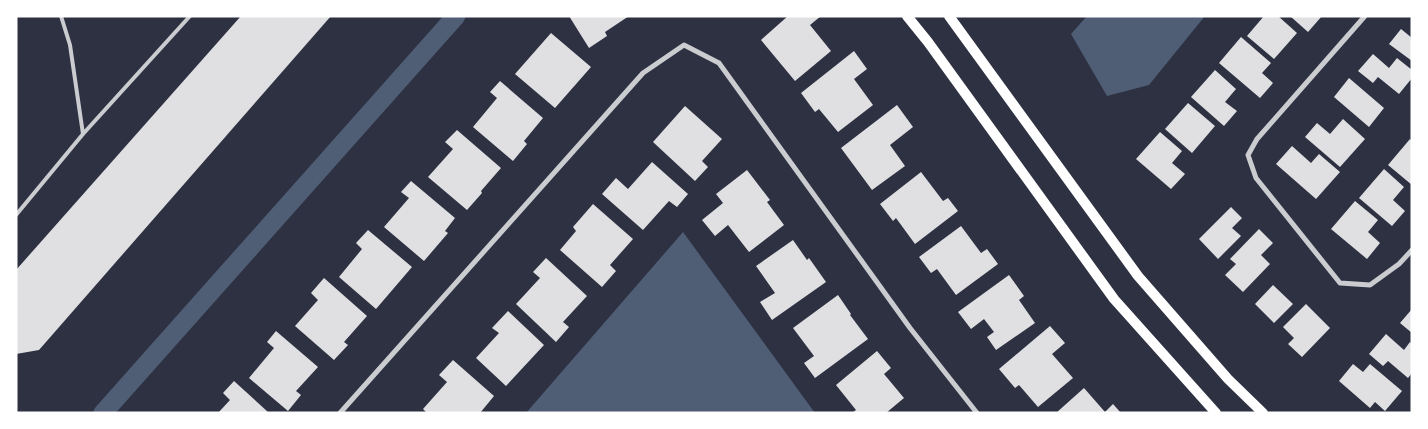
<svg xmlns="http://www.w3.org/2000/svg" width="1428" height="429" font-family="Manrope,sans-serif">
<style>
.water{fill:#4f5d75}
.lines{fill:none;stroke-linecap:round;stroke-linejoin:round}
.canal{stroke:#4f5d75;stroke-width:19}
.building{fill:#e0e0e3}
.service{stroke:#caccd0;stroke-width:4}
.minor{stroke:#caccd0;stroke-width:5}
.secondary{stroke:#fff;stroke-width:10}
</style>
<rect width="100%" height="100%" fill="#2d3142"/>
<path class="water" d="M 1087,16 L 1205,16 L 1149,85 L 1107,96 L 1071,34 Z
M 683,232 L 815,413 L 526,413 Z"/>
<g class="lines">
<path class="canal" d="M 103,413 L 456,16"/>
</g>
<path class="building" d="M 241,16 L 331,16 L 39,350 L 16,354 L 16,270 Z
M 569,16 L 629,16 L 605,32 L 607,36 L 589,48 Z
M 788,16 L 821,16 L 810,25 L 831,51 L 795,81 L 761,40 Z
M 1264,16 L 1278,16 L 1297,33 L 1274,59 L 1247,36 Z
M 1290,16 L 1322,16 L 1308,32 Z
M 1401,29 L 1412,38 L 1412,61 L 1389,44 Z
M 551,33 L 591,67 L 555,108 L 515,74 Z
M 1241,37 L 1271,63 L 1262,73 L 1273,83 L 1260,98 L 1219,63 Z
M 854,51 L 867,69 L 854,79 L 873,105 L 838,132 L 819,109 L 815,112 L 801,93 Z
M 1373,54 L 1389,68 L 1397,58 L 1412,70 L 1412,78 L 1399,94 L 1378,77 L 1373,83 L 1358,71 Z
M 1215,70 L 1236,89 L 1225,102 L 1237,111 L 1224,126 L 1191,97 Z
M 1349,78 L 1384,108 L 1369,127 L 1334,97 Z
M 500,81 L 543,118 L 524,141 L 527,144 L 513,161 L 473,127 L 497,98 L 490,92 Z
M 1188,103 L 1215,126 L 1192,153 L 1165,129 Z
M 897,105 L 913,127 L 890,145 L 905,166 L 872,190 L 841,148 Z
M 685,106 L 722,139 L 702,161 L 708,167 L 695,181 L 653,142 Z
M 1343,119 L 1365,139 L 1340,167 L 1305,137 L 1317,123 L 1330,134 Z
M 457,130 L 501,168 L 481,191 L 482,193 L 467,210 L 428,177 L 453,149 L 445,142 Z
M 1160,132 L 1182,151 L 1172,163 L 1185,174 L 1171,189 L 1136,159 Z
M 1410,139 L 1412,141 L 1412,185 L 1388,165 Z
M 1292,146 L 1311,163 L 1319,154 L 1340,172 L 1316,199 L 1276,164 Z
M 652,162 L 688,194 L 677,207 L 669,201 L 643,230 L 602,194 L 616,178 L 628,189 Z
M 1384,169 L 1404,187 L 1393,200 L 1405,211 L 1392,226 L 1359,198 Z
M 747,170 L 770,200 L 767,202 L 784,225 L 749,252 L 728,225 L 715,236 L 702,220 L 723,203 L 716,194 Z
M 921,172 L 943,201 L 948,198 L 958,211 L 915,244 L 896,218 L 893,221 L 880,204 Z
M 411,181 L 455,218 L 445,231 L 448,233 L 424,261 L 384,227 L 409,198 L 401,192 Z
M 1355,201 L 1378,220 L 1368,232 L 1380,243 L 1367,259 L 1331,229 Z
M 593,204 L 633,239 L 610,265 L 616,271 L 602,287 L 560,250 L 576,231 L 573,227 Z
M 1231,207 L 1242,218 L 1232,228 L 1241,236 L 1218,259 L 1199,239 Z
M 961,226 L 981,253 L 987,249 L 998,264 L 956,295 L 937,269 L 931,273 L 919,257 Z
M 1259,229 L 1273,243 L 1261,255 L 1270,264 L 1243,292 L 1225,275 L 1236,264 L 1230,259 Z
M 368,230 L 412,267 L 376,309 L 339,277 L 362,249 L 356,243 Z
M 793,240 L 807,260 L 809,258 L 826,282 L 772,320 L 760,302 L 775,293 L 756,266 Z
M 546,258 L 587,296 L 563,322 L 569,327 L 556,342 L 516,304 L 540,278 L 533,272 Z
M 1009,275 L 1024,296 L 1019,300 L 1035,323 L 996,350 L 987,337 L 994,332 L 984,319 L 971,329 L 958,312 Z
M 324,278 L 367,316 L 344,342 L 348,345 L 334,360 L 295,326 L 318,300 L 311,293 Z
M 1273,285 L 1293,304 L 1274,323 L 1255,304 Z
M 838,295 L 851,314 L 850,315 L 868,339 L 815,378 L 804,363 L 814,356 L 793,328 Z
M 1306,304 L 1330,328 L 1302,357 L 1288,344 L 1294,338 L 1283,327 Z
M 1412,309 L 1412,333 L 1400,323 Z
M 508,311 L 544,345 L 506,386 L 476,358 L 499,333 L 492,328 Z
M 1050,326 L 1065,343 L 1052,354 L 1073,378 L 1038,407 L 1019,385 L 1015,388 L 999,369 Z
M 276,331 L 318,367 L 296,391 L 301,395 L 288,411 L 249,378 L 274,348 L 267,342 Z
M 1386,334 L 1404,350 L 1410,342 L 1412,344 L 1412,373 L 1408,378 L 1388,361 L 1383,366 L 1369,354 Z
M 877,351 L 891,368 L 884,374 L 904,398 L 886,413 L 852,413 L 856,410 L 836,385 Z
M 453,360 L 494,396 L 480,413 L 427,413 L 423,409 L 447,382 L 439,375 Z
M 1353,364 L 1363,372 L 1370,364 L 1402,391 L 1385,411 L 1375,402 L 1370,408 L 1339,381 Z
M 234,381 L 269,413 L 218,413 L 230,400 L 223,393 Z
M 1084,388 L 1105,412 L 1113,404 L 1121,413 L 1056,413 Z"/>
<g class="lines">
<path class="service" d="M 83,134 L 190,16
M 16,215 L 83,134 L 70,45 L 61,16"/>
<path class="minor" d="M 1365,16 L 1257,139 L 1248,155 L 1256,178 L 1340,283 L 1370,285 L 1399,264 L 1412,250
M 340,413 L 643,73 L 684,45 L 719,63 L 910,328 L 977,413"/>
<path class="secondary" d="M 907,16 L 928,42 L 1114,299 L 1216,413
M 949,16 L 1138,276 L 1228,379 L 1263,413"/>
</g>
<rect width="1428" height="429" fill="none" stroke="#ffffff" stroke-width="35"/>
</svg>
